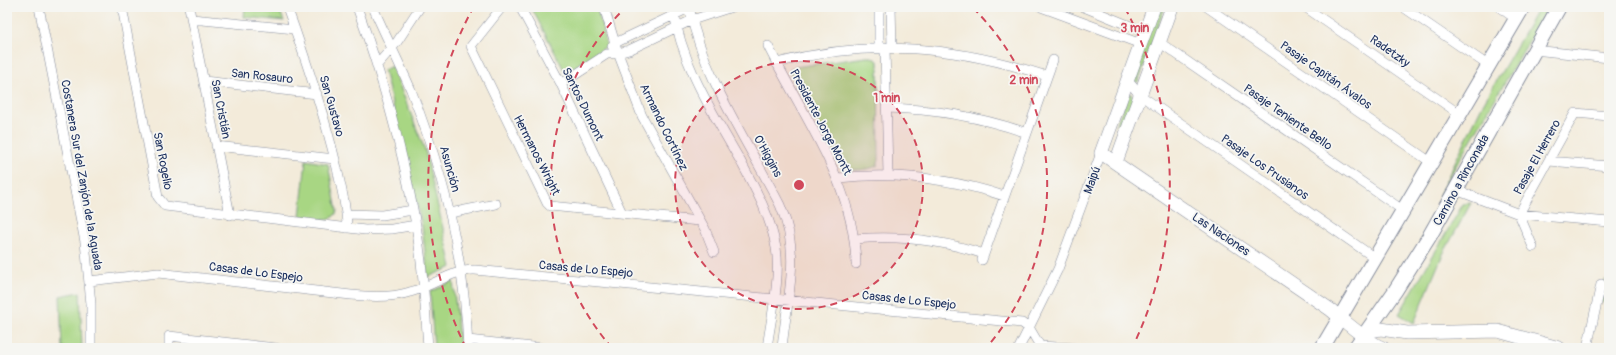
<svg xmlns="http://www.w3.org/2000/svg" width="1616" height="355" font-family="Pangolin,sans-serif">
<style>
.green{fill:#a8d683;stroke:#628270}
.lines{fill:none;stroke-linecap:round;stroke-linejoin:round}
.street-casing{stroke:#878d9c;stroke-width:10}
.secondary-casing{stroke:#878d9c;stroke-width:14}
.primary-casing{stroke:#878d9c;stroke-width:16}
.street{stroke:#fff;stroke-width:9}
.secondary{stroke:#fff;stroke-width:13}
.primary{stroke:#fff;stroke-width:14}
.ring{fill:none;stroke:#d1495b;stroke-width:2;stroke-dasharray:7 5}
.labels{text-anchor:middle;stroke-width:3.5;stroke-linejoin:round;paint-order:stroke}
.street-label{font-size:12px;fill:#1b2f5e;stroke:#f6f6f2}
.centre{fill:#d1495b;stroke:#f6f6f2;stroke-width:2}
.ring-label{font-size:12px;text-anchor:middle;font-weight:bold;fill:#d1495b;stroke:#f6f6f2;stroke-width:3.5;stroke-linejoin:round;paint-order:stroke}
</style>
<rect width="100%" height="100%" fill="#f6f6f2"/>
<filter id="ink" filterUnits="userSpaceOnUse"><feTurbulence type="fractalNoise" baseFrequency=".025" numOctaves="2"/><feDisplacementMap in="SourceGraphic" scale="8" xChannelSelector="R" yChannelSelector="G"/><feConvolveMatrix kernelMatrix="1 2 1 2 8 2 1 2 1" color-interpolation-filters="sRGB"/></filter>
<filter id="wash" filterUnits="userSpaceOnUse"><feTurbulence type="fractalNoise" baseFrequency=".012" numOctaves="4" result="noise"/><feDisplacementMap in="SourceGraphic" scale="16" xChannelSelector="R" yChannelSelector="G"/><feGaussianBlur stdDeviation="0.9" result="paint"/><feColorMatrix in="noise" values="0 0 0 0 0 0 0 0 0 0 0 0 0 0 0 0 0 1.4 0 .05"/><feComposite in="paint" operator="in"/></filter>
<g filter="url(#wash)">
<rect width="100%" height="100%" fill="#f3ebda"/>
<path class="green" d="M 245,7 L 278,7 L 284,21 L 244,17 Z
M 531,7 L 597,7 L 607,46 L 570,71 L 564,70 Z
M 1157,7 L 1165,7 L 1138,82 L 1132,82 Z
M 1539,7 L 1549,7 L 1439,195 L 1483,104 Z
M 866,57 L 872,57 L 878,61 L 879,160 L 877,166 C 869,170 849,172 842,167 L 791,75 L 790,70 L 795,67 Z
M 392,66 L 425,150 L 452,267 L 428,277 L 422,226 L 384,70 Z
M 1130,93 L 1134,98 L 1126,118 L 1115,126 Z
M 306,160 L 328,164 L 337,211 C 333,225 311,217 300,216 Z
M 1471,203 L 1442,256 L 1414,323 L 1399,314 L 1463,204 Z
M 1605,280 L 1609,280 L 1609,304 L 1602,302 Z
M 453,281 L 460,348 L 434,348 L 430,292 Z
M 80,292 L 82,348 L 62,348 L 60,296 Z"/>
</g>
<g filter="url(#ink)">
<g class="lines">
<g class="street-casing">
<path id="street" d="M 39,7 L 85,242 L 91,304 L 91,348
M 122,7 L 158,197 L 165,206 L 365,230 L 392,229 L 416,225
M 189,7 L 230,215
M 287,7 C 306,60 324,113 337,168 C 341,188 347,207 347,228
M 357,7 C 381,73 400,140 413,209 C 422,255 425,302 428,348
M 373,7 C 385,35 399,62 411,90 C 443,172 465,259 468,348
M 502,7 L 471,46 L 547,203 L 550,206 L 699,221
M 520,7 L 561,84 L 622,213
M 604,7 L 618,53 L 642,116 L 705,229 L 714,252
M 673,7 C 681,64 713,113 741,162 C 756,190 771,217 776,248 C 781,277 771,318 767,348
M 689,7 C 704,79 747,140 780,205 C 802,255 787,296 782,348
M 879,7 L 879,48
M 891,7 L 892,47
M 1041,7 L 1141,44
M 1084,7 L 1145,32
M 1207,7 L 1432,163
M 1305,7 L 1461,115
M 1403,7 L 1489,66
M 1499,7 L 1516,19
M 192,19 L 295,29
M 1159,42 L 1404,211
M 612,46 L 615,43 L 691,7
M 768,46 C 803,117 854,182 856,264
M 885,47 L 888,175
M 1534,50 L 1609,58
M 776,63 C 872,38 955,46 1047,76
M 377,65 L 397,42 L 420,7
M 204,81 L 317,94
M 1128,81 L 1140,95 L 1375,258
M 561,84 L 607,54 L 618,53 L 629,50 L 692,20 L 732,7
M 886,108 C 935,109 981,117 1027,133
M 216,146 L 335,159
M 1549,161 L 1609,166
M 838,178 C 896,172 949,178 1004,196
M 1456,190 L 1519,214 L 1609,222
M 450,213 L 496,204
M 347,214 L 382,215 L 413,210
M 854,239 C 899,235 942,240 984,254
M 1533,247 L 1519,214 L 1575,113 L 1609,116
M 982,260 L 1053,60
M 89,281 L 158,273 L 351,295 C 370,297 392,298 410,292 C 432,287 453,269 475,270 L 1022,323 L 1030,329 L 1040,346
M 468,340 L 542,348
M 1040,346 L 1075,348
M 169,348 L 169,336 L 276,348
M 1019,348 L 1058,269 L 1101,153
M 1587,348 L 1601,284"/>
</g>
<g class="secondary-casing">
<path id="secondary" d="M 1154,7 L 1101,153 L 1331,310 C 1343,320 1370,344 1383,348
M 1116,162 L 1172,7
M 1364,335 L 1372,331 L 1381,329 L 1407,333 L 1498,331 L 1559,348"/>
</g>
<g class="primary-casing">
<path id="primary" d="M 1322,348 L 1523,7
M 1355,348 L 1395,291 L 1429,237 L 1559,7"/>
</g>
<use href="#street" class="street"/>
<use href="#secondary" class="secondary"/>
<use href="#primary" class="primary"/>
</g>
</g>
<circle cx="799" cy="185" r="124" fill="#d1495b" fill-opacity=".12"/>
<g class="ring">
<circle cx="799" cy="185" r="124"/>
<path d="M612 348A248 248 0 0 1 625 8M973 8A248 248 0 0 1 986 348"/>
<path d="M466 348A371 371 0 0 1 473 8M1125 8A371 371 0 0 1 1132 348"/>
</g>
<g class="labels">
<g class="street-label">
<text transform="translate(1390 51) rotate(35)" y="4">Radetzky</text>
<text transform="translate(1326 75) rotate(35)" y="4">Pasaje Capitán Ávalos</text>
<text transform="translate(262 76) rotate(6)" y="4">San Rosauro</text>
<text transform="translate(583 104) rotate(64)" y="4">Santos Dumont</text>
<text transform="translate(332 106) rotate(74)" y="4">San Gustavo</text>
<text transform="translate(221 109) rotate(79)" y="4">San Cristián</text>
<text transform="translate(1288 117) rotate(35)" y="4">Pasaje Teniente Bello</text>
<text transform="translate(821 122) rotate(62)" y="4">Presidente Jorge Montt</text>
<text transform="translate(664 127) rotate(64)" y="4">Armando Cortínez</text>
<text transform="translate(537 155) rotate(63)" y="4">Hermanos Wright</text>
<text transform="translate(768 156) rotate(61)" y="4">O'Higgins</text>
<text transform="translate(1537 157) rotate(-61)" y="4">Pasaje El Herrero</text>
<text transform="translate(163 161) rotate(79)" y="4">San Rogelio</text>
<text transform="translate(1265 167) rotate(35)" y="4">Pasaje Los Prusianos</text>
<text transform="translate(450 169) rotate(74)" y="4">Asunción</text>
<text transform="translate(82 175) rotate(80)" y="4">Costanera Sur del Zanjón de la Aguada</text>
<text transform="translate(1092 180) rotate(-70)" y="4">Maipú</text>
<text transform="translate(1461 180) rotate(-61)" y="4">Camino a Rinconada</text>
<text transform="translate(1221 234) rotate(34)" y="4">Las Naciones</text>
<text transform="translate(586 269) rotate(5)" y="4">Casas de Lo Espejo</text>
<text transform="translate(256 272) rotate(7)" y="4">Casas de Lo Espejo</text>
<text transform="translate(909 300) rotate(6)" y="4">Casas de Lo Espejo</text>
</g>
</g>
<circle cx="799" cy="185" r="6" class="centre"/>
<g class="ring-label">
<text x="1135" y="32">3 min</text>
<text x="1024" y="84">2 min</text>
<text x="887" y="102">1 min</text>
</g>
<rect width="1616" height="355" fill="none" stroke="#f6f6f2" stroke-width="24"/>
</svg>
